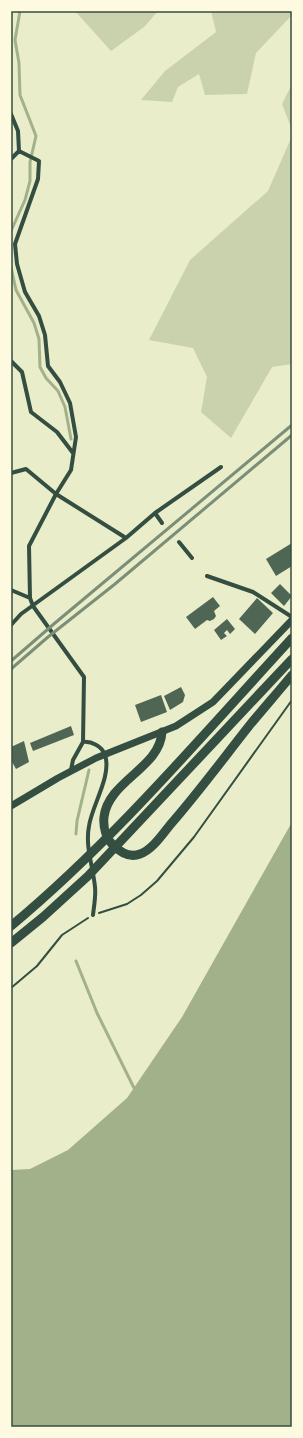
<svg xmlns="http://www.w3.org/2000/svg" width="303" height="1438" font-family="'Zilla Slab',serif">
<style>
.green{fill:#cad2ad}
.water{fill:#a3b18a}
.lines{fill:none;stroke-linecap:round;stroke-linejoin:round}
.stream{stroke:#a3b18a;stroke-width:3}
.building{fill:#4f6655}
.path{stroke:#344e41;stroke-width:2}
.minor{stroke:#344e41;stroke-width:4}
.tertiary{stroke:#344e41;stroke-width:7}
.trunk{stroke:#344e41;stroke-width:9}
.rail{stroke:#7c8e77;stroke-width:3}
.neatline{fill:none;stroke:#344e41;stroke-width:1.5}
</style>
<rect width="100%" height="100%" fill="#e9edc9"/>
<path class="green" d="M 75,11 L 158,11 L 144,27 L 111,51 Z
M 211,11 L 292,11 L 292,15 L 256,53 L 247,94 L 205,95 L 199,74 L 178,87 L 172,102 L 141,100 L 165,71 L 216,32 Z
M 292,84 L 292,130 L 282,104 Z
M 292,136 L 292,364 L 272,367 L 231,438 L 201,412 L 207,377 L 193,348 L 149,340 L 190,260 L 268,191 Z"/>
<path class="water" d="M 292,822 L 292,1427 L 11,1427 L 11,1170 L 30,1169 L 68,1150 L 127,1098 L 182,1017 Z"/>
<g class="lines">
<path class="stream" d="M 11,231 L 25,200 L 30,181 L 30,162 L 36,136 L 20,95 L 19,63 L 15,40 L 20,11
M 11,267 L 16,290 L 34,323 L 39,339 L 40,367 L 46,378 L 58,391 L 65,407 L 71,439
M 76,834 L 77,821 L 89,770
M 76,961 L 97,1013 L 135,1090"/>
</g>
<path class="building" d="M 292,543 L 292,566 L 276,576 L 266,559 Z
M 280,584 L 292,596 L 284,606 L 271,593 Z
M 213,597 L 220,606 L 214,611 L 216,616 L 214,619 L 210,621 L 207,620 L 195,629 L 186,617 Z
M 257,598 L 273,613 L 255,634 L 239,619 Z
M 227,619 L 235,629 L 230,634 L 227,630 L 224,633 L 227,636 L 221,640 L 214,630 Z
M 181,687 L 185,695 L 183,702 L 170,710 L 164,696 Z
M 161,695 L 167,712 L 141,722 L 135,705 Z
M 71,726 L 74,735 L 33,751 L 30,743 Z
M 24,741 L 29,762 L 16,769 L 11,760 L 11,747 Z"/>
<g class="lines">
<path class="path" d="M 99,913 L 127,904 L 141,895 L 157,881 L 194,837 L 292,700
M 11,988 L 37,966 L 62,935 L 88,918"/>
<path class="minor" d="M 11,114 L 18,131 L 19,151
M 19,151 L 39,161 L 38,179 L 15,244 L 17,264 L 25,292 L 39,316 L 45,335 L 48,366 L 60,382 L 70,403 L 76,437 L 71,470 L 56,494 L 29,546 L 30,598 L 33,606 L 84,677 L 83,742
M 11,159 L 19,151
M 11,361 L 22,372 L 31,412 L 57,432 L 73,453
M 11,473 L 26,469 L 56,494 L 126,538
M 155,513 L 162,523
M 179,542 L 192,558
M 207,576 L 253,592 L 292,617
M 11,590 L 30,598
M 11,625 L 21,614 L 126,538 L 155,513 L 221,467
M 71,770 L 73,760 L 83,742 C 91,741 102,746 105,755 C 112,776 92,805 89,826 C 85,847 93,866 95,887 C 96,896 94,906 93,915"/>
<path class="tertiary" d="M 11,806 L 58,778 L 96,758 L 176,726 L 213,702 L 292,620"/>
<path class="trunk" d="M 162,732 C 160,768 108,781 104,817 C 103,827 106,838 113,845 C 120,852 130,858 140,854 C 152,850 162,835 170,825 C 198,793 223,759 249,726 C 263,709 278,692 292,675
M 11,926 C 114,840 201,737 292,638
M 11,943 L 43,917 L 88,876 L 292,659"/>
<path class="rail" d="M 11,661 L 55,623 L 292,425
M 11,669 L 48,637 L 115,584 L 292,435"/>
</g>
<rect width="303" height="1438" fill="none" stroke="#fefae0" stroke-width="24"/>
<rect x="12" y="12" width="279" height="1414" class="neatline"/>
</svg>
